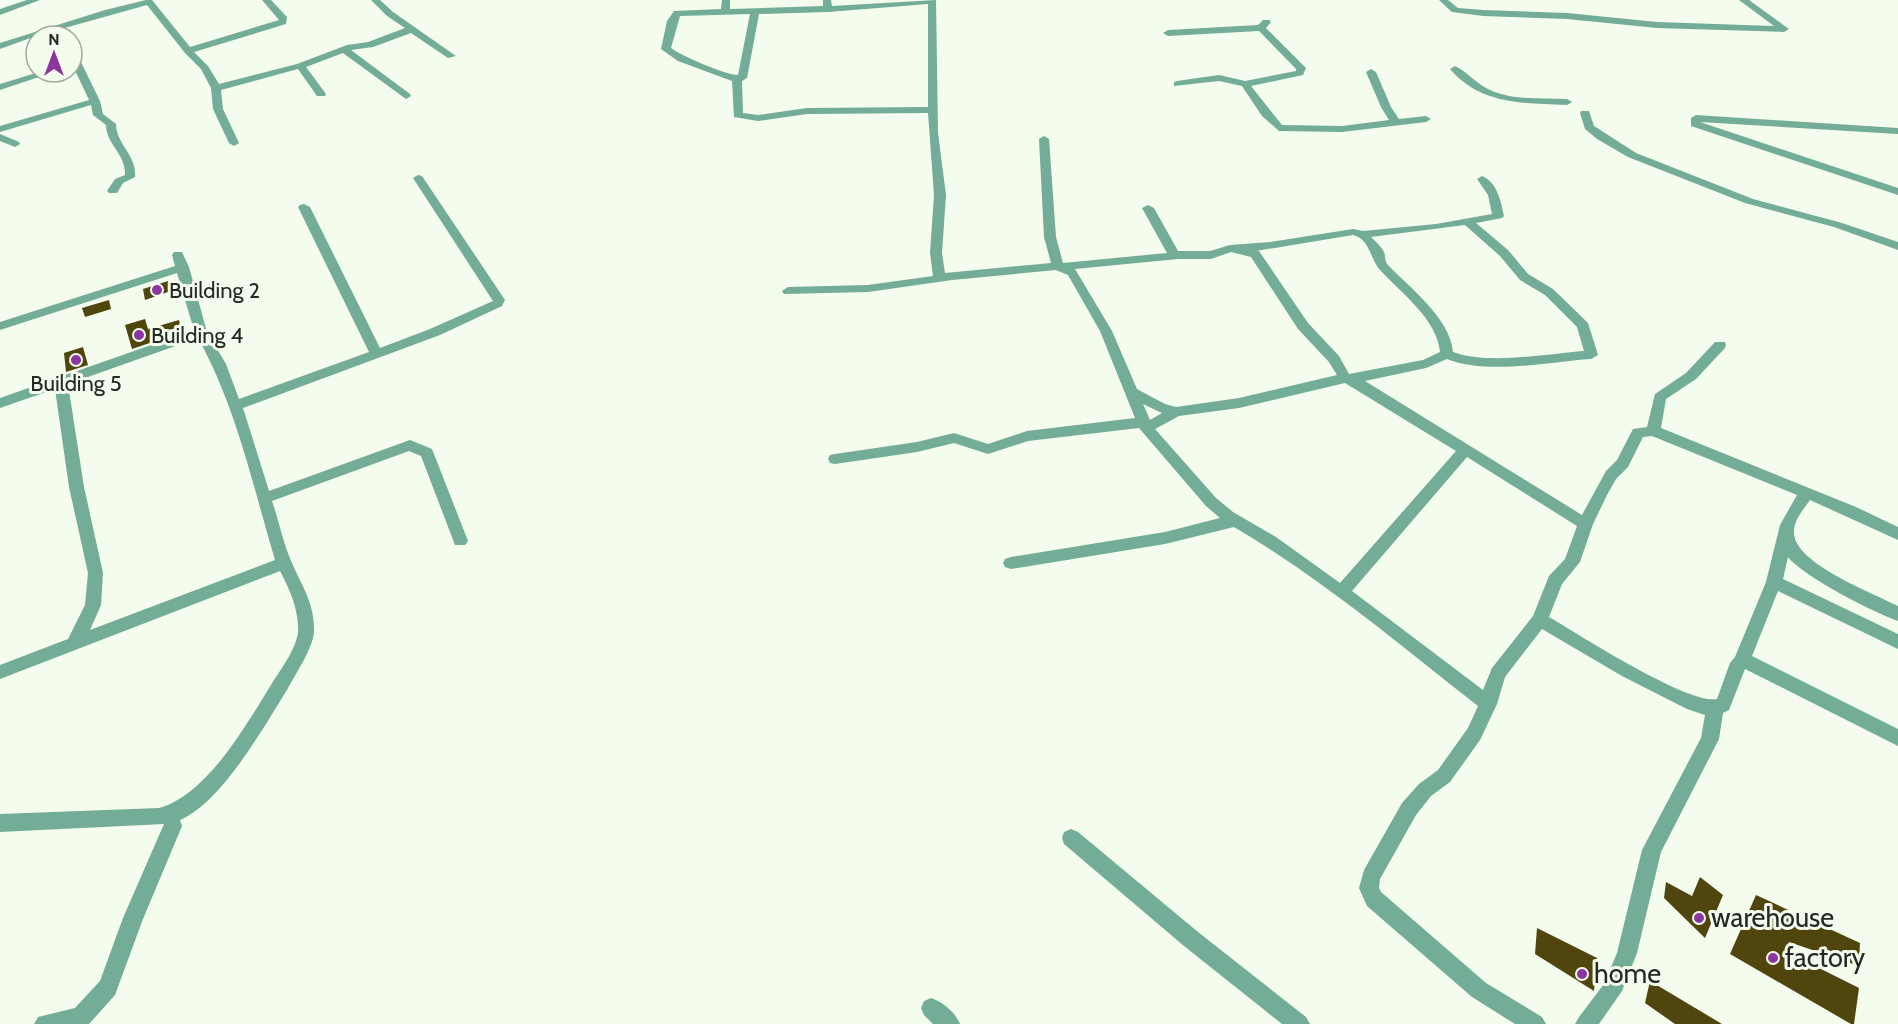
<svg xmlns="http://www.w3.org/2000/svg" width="1898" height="1024" font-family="Cabin,sans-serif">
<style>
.building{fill:#4f450d}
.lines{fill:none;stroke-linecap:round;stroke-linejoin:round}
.street{fill:#73ac97;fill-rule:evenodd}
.poi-dot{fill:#8d34a0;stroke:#f3fced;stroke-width:2}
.labels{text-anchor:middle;stroke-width:6;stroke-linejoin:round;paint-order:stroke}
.poi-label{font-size:22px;fill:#252923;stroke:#f3fced;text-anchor:start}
.near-poi-label{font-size:27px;fill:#252923;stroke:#f3fced;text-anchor:start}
</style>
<rect width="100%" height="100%" fill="#f3fced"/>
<path class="building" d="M 168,281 L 171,291 L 145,300 L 143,289 Z
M 109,300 L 111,309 L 85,317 L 82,308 Z
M 145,319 L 148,329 L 179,320 L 182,332 L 132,349 L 125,325 Z
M 83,347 L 88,365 L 66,372 L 64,353 Z
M 1700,877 L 1723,895 L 1705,938 L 1664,898 L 1666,882 L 1692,896 Z
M 1756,895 L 1860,943 L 1859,966 L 1789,942 L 1785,951 L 1859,988 L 1854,1024 L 1851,1024 L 1730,954 Z
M 1537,928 L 1597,958 L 1594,991 L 1535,954 Z
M 1650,981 L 1722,1024 L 1675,1024 L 1645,1003 Z"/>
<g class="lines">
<path class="street" d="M 27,0 L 40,0 L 0,15 L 0,9 Z
M 146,0 L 152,0 L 190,47 L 279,20 L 262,0 L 271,0 L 287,17 L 286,24 L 194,52 L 208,66 L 219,84 L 297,64 L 347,45 L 368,42 L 405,28 L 387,16 L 371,0 L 380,0 L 393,12 L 456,56 L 448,58 L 411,33 L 373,47 L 351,50 L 410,94 L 411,96 L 406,99 L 343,53 L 306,67 L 326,94 L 325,96 L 317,96 L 298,69 L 221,90 L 223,109 L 239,143 L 234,146 L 229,143 L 213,109 L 211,88 L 201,69 L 185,53 L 147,5 L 36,36 L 0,49 L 0,43 L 105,10 Z
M 722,0 L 730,0 L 730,9 L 823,6 L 823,0 L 831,0 L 832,6 L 936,0 L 938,133 L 946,195 L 942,253 L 945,273 L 1051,263 L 1044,237 L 1039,139 L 1044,136 L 1049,139 L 1056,237 L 1063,263 L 1167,253 L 1142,208 L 1148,205 L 1154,208 L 1178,251 L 1210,251 L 1230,245 L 1270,242 L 1353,229 L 1363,231 L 1436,224 L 1492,214 L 1488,195 L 1477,179 L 1482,176 C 1497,182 1501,201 1504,216 L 1502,218 L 1476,223 L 1508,250 L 1528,274 L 1553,289 L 1588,323 L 1598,355 L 1591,359 C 1548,362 1487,375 1447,359 L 1426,368 L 1365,381 L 1582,515 L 1606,471 L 1617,460 L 1633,429 L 1647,427 L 1655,394 L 1686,373 L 1715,342 L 1725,342 L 1726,345 L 1725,348 L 1696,379 L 1666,399 L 1661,428 L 1856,507 L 1898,527 L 1898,540 L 1810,500 C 1803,510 1793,521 1794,533 C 1795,564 1873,593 1898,606 L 1898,621 C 1873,612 1804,577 1788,557 L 1783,579 L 1898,634 L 1898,649 L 1778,591 L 1752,656 L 1898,729 L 1898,746 L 1745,669 L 1729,710 L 1723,713 L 1719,739 L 1661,852 L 1637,953 L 1622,991 L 1599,1024 L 1575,1024 L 1579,1017 L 1604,984 L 1617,953 L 1642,850 L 1701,738 L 1705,715 L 1687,709 L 1622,676 L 1542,629 L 1505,677 L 1497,704 L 1480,740 L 1450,782 L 1431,796 L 1416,815 L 1380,879 L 1379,888 L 1381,892 L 1486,983 L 1542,1017 L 1546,1024 L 1515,1024 L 1472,997 L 1367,906 L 1359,888 L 1364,870 L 1402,803 L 1419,784 L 1438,770 L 1468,728 L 1478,706 C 1399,644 1321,578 1234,527 L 1165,544 L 1011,569 L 1005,567 L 1003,563 L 1005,559 L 1011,557 L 1165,532 L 1220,518 L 1206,506 L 1139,428 L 1028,441 L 988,454 L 954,443 L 917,452 L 835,464 L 830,463 L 828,459 L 830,455 L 835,454 L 917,442 L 954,433 L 988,444 L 1027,431 L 1135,418 L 1100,331 L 1068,275 L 1056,270 L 952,280 L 868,292 L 784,294 L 782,291 L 788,287 L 868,285 L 933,276 L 930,253 L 934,195 L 928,113 L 807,114 L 758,121 L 734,117 L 732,81 L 678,61 L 661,49 L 667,21 L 674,11 L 721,9 ZM 928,4 L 928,107 L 807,108 L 758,115 L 743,113 L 742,81 L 747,78 L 759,14 L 828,12 ZM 750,14 L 738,75 C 726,75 681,56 671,48 L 680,16 ZM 1465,225 L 1500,256 L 1520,280 L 1545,295 L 1577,327 L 1584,351 C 1546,354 1488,365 1453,352 C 1450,318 1410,288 1388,265 C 1384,260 1386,257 1384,252 C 1381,246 1375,241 1371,237 ZM 1353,235 C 1370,239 1370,259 1380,270 C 1401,293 1437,319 1440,352 L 1423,360 L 1349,374 L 1339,356 L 1308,323 L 1259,251 L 1256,251 ZM 1231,252 L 1251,257 L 1298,329 L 1329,362 L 1337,375 L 1239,398 L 1176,407 L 1165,404 L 1137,389 L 1112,331 L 1075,269 L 1178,259 L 1211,259 ZM 1345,383 L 1456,451 L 1340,583 L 1276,537 L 1233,512 L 1216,498 L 1155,429 L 1179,416 L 1239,408 ZM 1143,404 L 1162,413 L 1150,420 ZM 1652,436 L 1797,495 L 1780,525 L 1766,582 L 1735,657 L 1730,663 L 1717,699 C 1688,705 1580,635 1549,617 L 1562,584 L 1580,562 L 1593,524 L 1607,495 L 1616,479 L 1628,467 L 1643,437 ZM 1467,457 L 1577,526 L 1565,559 L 1549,576 L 1533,616 L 1492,668 L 1483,690 L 1352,591 Z
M 1439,0 L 1448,0 L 1458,8 L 1483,10 L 1567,13 L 1657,22 L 1774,26 L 1739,0 L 1749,0 L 1789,29 L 1784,32 L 1657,28 L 1567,19 L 1483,16 L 1452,12 Z
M 1263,20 L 1269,20 L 1271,22 L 1266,28 L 1306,68 L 1303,75 L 1251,86 L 1282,125 L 1342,126 L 1389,120 L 1381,107 L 1366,72 L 1371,69 L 1376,72 L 1391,107 L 1399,119 L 1426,116 L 1431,119 L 1426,122 L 1342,132 L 1279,131 L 1262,116 L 1242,86 L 1219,81 L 1174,86 L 1174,82 L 1177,81 L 1219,75 L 1245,81 L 1296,71 L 1296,69 L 1259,31 L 1168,36 L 1163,33 L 1168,30 L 1258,25 Z
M 72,51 L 77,54 L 100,101 L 103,114 L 116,124 C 116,144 137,155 135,177 L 123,183 L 117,193 L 109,193 L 107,191 L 115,179 L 125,175 C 126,154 106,144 106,125 L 93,115 L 91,105 L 0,132 L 0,126 L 89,100 L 72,64 Z
M 1455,66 C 1466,71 1475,82 1486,88 C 1510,101 1541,98 1567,99 L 1572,102 L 1567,105 C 1523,103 1481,105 1450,69 Z
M 39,72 L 54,72 L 0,90 L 0,84 Z
M 1581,111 L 1589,111 L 1594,126 L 1636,153 L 1753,199 L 1842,223 L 1898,242 L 1898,250 L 1834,227 L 1745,203 L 1628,157 L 1597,139 L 1585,129 L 1580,113 Z
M 1696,115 L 1898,128 L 1898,134 L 1700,122 L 1898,188 L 1898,195 L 1691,126 L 1691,118 Z
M 0,134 L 19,142 L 20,144 L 15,147 L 0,141 Z
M 418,175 L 422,176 L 505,300 L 502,306 L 440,335 L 243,408 L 269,491 L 410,440 L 432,449 L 468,541 L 465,545 L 455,545 L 421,456 L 409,451 L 272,501 C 279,521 283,543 292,563 C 302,587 315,603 314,632 C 313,648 295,675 287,690 C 263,728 222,802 180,820 L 182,826 L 143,919 L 115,995 L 89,1024 L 34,1024 L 38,1017 L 75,1008 L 100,981 L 123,918 L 164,824 L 0,832 L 0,814 L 159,808 C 207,795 246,725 271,685 C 280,670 296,650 298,632 C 299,610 290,590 280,571 L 0,679 L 0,665 L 68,639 L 85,605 L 88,573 L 69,487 L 55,389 L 0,408 L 0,398 L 194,330 L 177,273 L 0,330 L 0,322 L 175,266 L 172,255 L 174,252 L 182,252 L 189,267 L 207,332 L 226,364 L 239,399 L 369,352 L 298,207 L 300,205 L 304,204 L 310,207 L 380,348 L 430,329 L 493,301 L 413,178 ZM 198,338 C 236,406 253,486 275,560 L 90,630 L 101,605 L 103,573 L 84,487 L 68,384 Z
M 1071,829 L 1078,832 L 1198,932 L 1306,1017 L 1310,1024 L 1282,1024 L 1184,946 L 1064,844 L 1062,838 L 1064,832 Z
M 931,998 C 943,1002 955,1012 960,1024 L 933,1024 L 924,1015 L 921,1008 L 924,1001 Z"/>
</g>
<g class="poi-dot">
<circle cx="157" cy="290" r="6"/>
<circle cx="139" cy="335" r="6"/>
<circle cx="76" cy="360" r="6"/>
<circle cx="1699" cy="918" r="6"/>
<circle cx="1773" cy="958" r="6"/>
<circle cx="1582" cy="974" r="6"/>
</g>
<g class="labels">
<g class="poi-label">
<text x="169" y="298">Building 2</text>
<text x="151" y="343">Building 4</text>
<text x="76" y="391" text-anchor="middle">Building 5</text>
</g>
<g class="near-poi-label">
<text x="1711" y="927">warehouse</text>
<text x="1785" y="967">factory</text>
<text x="1594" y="983">home</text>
</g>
</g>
<g transform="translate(54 54)"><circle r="28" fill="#f3fced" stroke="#a1a89c" stroke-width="1.5"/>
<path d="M0-4.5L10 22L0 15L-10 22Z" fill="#8d34a0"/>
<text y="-9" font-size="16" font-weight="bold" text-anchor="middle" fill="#252923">N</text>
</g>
</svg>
